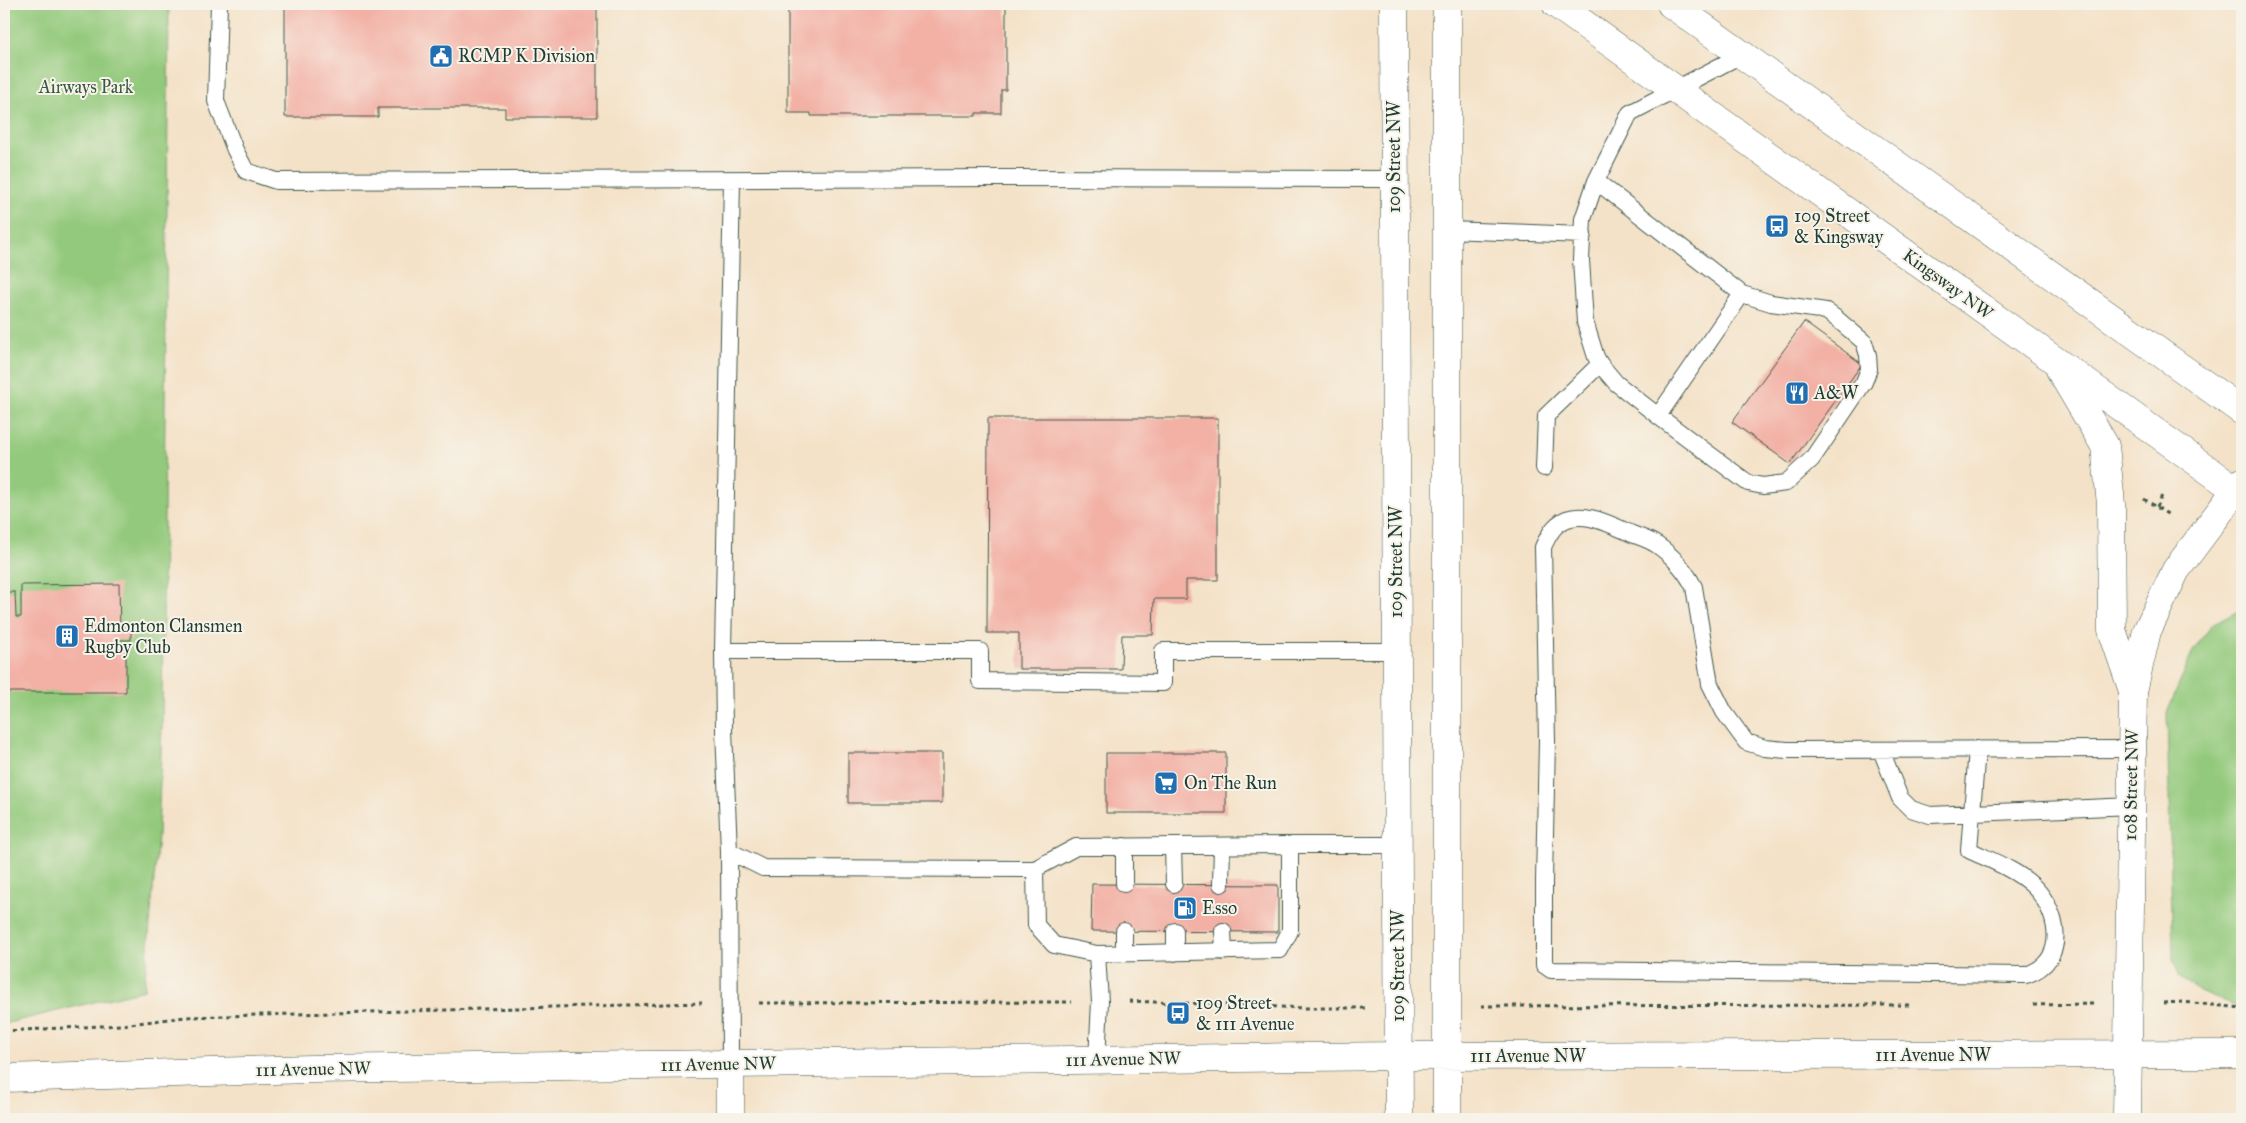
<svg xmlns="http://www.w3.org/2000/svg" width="2246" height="1123" font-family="'IM FELL Great Primer',serif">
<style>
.green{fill:#93c97b;stroke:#598358}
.building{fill:#f3b1a6}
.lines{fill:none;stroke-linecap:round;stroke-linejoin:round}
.service-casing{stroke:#3f564a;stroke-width:18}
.minor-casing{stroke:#3f564a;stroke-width:29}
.secondary-casing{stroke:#3f564a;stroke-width:29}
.path{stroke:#3f564a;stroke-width:3;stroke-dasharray:4 4;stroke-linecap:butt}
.service{stroke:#fff;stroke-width:16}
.minor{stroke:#fff;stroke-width:28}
.secondary{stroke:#fff;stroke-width:28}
.labels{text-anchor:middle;stroke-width:4;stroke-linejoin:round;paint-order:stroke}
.poi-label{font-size:18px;fill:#1f3d34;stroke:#f7f3e8;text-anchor:start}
.park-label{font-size:18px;fill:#365942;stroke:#f7f3e8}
.street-label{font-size:18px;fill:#1f3d34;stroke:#f7f3e8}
</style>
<rect width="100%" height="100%" fill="#f7f3e8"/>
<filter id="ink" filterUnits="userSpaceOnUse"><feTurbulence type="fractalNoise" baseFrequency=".02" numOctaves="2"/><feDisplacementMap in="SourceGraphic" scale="10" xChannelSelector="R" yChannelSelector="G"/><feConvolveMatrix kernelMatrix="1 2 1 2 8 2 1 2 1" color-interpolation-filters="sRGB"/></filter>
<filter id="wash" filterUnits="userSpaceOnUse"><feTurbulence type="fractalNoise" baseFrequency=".0096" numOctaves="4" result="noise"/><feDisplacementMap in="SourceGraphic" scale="20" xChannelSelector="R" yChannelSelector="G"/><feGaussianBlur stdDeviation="1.12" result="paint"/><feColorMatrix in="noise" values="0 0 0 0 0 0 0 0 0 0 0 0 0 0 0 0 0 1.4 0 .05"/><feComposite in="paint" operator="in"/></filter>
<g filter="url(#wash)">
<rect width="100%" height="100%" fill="#f4e2c8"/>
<path class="green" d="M 4,4 L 169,4 L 162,725 L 158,836 L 144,990 L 4,1024 Z
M 2242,609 L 2242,1008 L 2199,992 L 2180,978 L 2173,959 L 2167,713 L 2193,651 L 2212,625 Z"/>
<g id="blocks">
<path class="building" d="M 285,4 L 597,4 L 597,117 L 505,117 L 505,108 L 378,108 L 378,117 L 285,117 Z
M 788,4 L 1006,4 L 1006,90 L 1001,90 L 1001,113 L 976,113 L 976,116 L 811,116 L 811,113 L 788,113 Z
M 1804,322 L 1862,364 L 1790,464 L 1732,422 Z
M 988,418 L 1218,418 L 1218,580 L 1186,580 L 1186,599 L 1154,599 L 1153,635 L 1122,635 L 1121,669 L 1019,669 L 1019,633 L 987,633 Z
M 119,584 L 120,631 L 131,631 L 131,640 L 118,640 L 118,647 L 126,647 L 126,692 L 4,692 L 4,592 L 15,592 L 16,617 L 21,617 L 21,585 Z
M 848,753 L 942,753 L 942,803 L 848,803 Z
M 1106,753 L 1226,753 L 1226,813 L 1106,813 Z
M 1092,884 L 1278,885 L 1278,932 L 1091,931 Z"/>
</g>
</g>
<g filter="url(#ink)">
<use href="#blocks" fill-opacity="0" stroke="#3f564a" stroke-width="1"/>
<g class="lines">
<g class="service-casing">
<path id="service" d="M 219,4 L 216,101 L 235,150 L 246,171 L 276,181 L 1001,178 L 1395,179
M 1596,181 L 1742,294 L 1771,303 L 1826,311 L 1837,319 L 1864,342 L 1868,355 L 1869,369 L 1864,382 L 1812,459 L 1786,483 L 1763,486 L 1748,483 L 1658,416 L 1616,383 L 1600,364 L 1596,357 L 1585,322 L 1581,260 L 1583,219 L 1596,181 L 1630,113 L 1743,54
M 1447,230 L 1583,235
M 1658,416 L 1742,294
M 1544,468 L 1546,416 L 1600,364
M 723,651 L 980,651 L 980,681 L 1163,683 L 1163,651 L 1396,651
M 1977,749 L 1969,850 C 1990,860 2014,869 2031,884 C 2059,909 2070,961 2026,975 L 1551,970 L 1544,965 L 1544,881 L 1547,741 L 1543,547 C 1547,539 1550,531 1557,525 C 1578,506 1612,525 1632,534 C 1640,537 1650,540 1657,545 C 1672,555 1686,571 1694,587 L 1710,684 L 1724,712 L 1746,742 L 1765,748 L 1787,750 L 2132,749
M 1881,750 L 1900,798 L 1911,809 L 1930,815 L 2131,806
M 1124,846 L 1124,884
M 1173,846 L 1174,884
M 729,851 L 763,868 L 1035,869 L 1076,847 L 1290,845
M 1035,869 L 1036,925 L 1054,945 L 1097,954
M 1221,884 L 1222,846
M 1124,931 L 1124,954
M 1175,931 L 1175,953
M 1223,931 L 1224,952
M 1097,1060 L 1100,1002 L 1097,954 L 1280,950 L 1290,931 L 1290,845 L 1398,845
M 730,1063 L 729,851 L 724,730 L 723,651 L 732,180"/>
</g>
<g class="minor-casing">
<path id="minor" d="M 730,1119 L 730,1063
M 2127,1119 L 2133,691 L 2147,631 L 2176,570 L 2242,482"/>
</g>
<g class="secondary-casing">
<path id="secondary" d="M 1394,4 L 1399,1119
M 1447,4 L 1447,1119
M 1556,4 L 2242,494
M 1671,4 L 2242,411
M 2060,370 L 2105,446 L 2111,504 L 2112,630 L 2133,691
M 4,1078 L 311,1069 L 1399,1056 L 2242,1054"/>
</g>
<path class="path" d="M 2144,499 L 2169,515
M 2157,507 L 2163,493
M 1129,1001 L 1306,1008 L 1365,1008
M 759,1003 L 1072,1002
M 2163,1003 L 2183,1002 L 2242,1008
M 2033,1005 L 2095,1004
M 1481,1006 L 1912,1005
M 4,1031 L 121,1025 L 186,1017 L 702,1003"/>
<use href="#service" class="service"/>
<use href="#minor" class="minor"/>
<use href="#secondary" class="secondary"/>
</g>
</g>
<defs>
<g id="civic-square" transform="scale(1.25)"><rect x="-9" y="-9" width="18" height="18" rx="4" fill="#1f6fb2" stroke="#f7f3e8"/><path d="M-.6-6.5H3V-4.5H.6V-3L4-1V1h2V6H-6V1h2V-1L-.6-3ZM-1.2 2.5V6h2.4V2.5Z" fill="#fff"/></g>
<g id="bus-square" transform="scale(1.25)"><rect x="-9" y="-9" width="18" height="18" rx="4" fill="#1f6fb2" stroke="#f7f3e8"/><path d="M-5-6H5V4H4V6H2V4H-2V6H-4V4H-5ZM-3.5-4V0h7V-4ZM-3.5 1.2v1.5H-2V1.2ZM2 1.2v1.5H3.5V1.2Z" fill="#fff"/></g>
<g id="restaurant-square" transform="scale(1.25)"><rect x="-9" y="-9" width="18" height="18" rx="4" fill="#1f6fb2" stroke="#f7f3e8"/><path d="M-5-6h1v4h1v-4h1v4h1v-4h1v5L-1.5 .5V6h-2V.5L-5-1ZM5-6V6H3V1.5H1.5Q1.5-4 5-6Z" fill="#fff"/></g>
<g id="building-square" transform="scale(1.25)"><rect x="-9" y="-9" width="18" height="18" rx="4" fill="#1f6fb2" stroke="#f7f3e8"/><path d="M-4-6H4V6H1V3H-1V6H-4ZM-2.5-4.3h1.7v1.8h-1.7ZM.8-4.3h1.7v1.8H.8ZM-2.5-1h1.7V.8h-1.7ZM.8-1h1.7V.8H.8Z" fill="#fff"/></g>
<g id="supermarket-square" transform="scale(1.25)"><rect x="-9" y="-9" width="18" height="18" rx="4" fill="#1f6fb2" stroke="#f7f3e8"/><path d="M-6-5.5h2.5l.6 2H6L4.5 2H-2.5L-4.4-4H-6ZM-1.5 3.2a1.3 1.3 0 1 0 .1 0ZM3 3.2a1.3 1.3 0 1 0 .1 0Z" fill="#fff"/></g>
<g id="fuel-square" transform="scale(1.25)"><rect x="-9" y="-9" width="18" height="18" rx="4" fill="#1f6fb2" stroke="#f7f3e8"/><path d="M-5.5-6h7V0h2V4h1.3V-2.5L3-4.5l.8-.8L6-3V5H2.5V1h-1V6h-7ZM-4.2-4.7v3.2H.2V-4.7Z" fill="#fff"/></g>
</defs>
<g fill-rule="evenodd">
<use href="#civic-square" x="441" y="56"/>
<use href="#bus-square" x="1777" y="226"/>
<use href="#restaurant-square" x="1797" y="393"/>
<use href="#building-square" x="67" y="636"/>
<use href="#supermarket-square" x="1166" y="783"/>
<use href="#fuel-square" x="1185" y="908"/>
<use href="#bus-square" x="1178" y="1013"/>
</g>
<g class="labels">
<g class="poi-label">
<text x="458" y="62">RCMP K Division</text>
<text x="1794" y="222">109 Street<tspan x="1794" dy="21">&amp; Kingsway</tspan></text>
<text x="1814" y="399">A&amp;W</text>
<text x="84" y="632">Edmonton Clansmen<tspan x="84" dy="21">Rugby Club</tspan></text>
<text x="1184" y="789">On The Run</text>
<text x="1202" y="914">Esso</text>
<text x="1196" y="1009">109 Street<tspan x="1196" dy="21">&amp; 111 Avenue</tspan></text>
</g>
<g class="park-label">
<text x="86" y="93">Airways Park</text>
</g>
<g class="street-label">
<text transform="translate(1394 157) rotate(-90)" y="6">109 Street NW</text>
<text transform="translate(1948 284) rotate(36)" y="6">Kingsway NW</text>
<text transform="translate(1396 562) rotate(-90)" y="6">109 Street NW</text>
<text transform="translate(2131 785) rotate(-89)" y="6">108 Street NW</text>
<text transform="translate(1398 966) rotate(-90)" y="6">109 Street NW</text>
<text x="1933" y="1061">111 Avenue NW</text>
<text x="1528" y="1062">111 Avenue NW</text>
<text transform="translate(1123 1059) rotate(-1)" y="6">111 Avenue NW</text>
<text transform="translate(718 1064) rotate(-1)" y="6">111 Avenue NW</text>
<text transform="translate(313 1069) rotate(-1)" y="6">111 Avenue NW</text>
</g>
</g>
<rect width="2246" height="1123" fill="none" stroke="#f7f3e8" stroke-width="20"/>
</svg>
